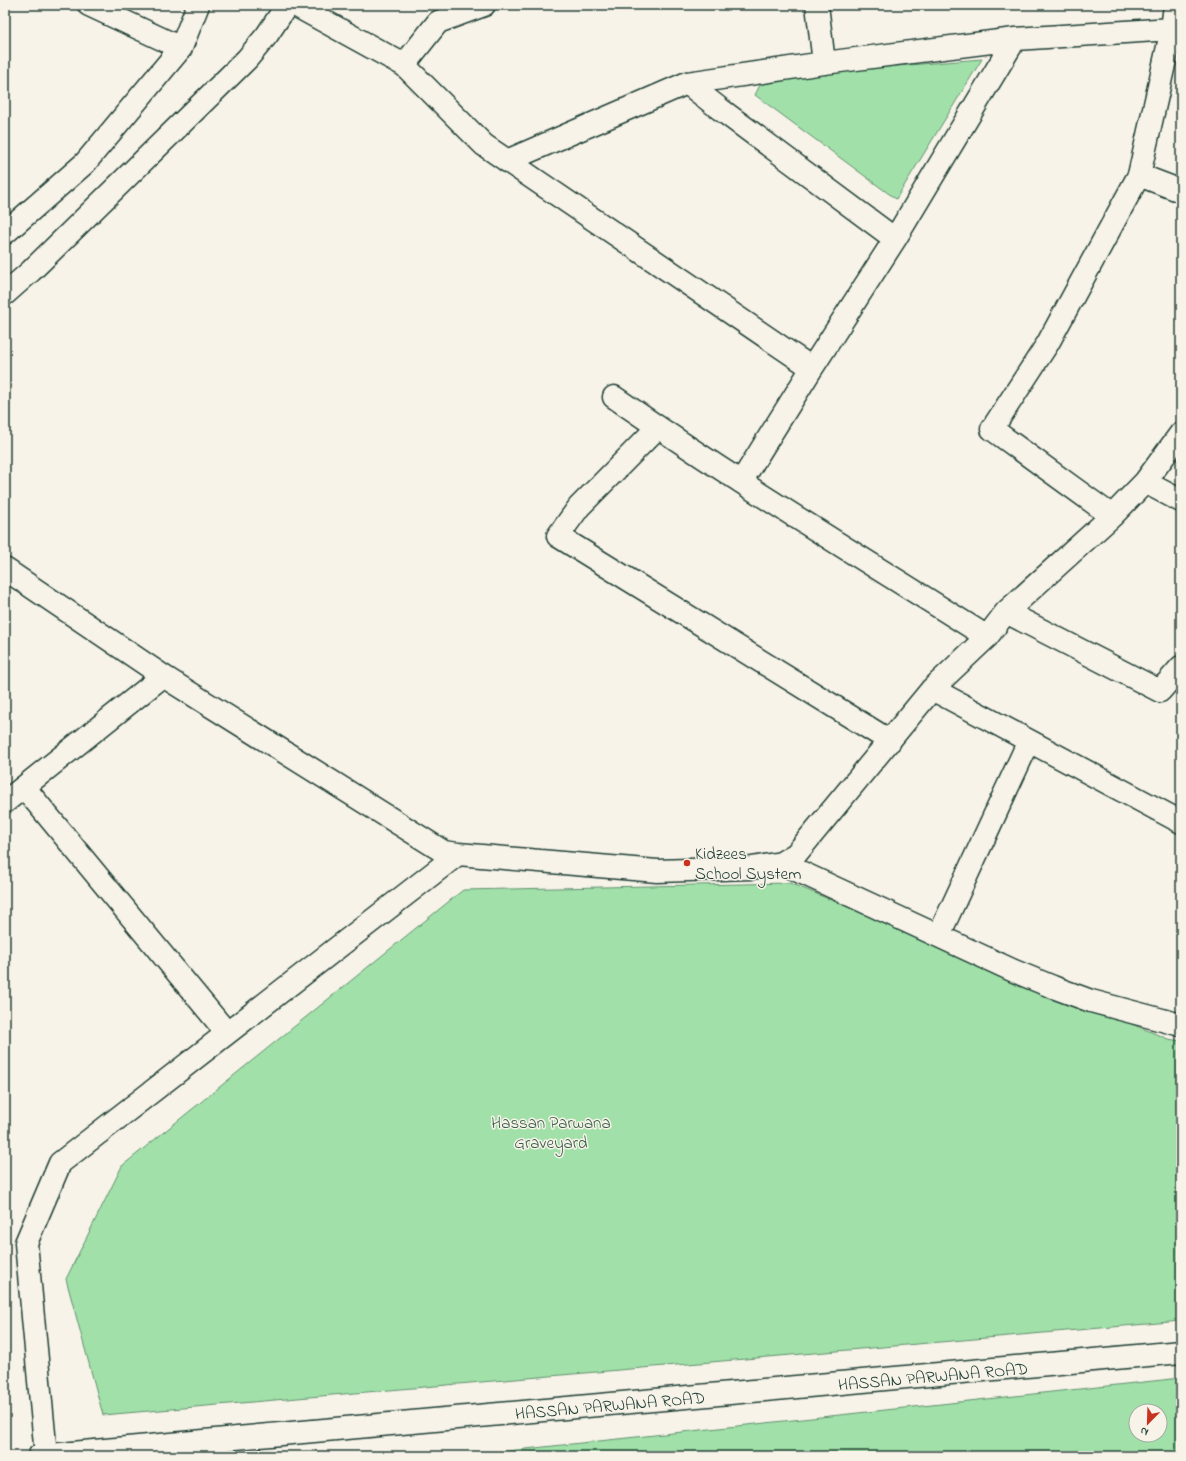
<svg xmlns="http://www.w3.org/2000/svg" width="1186" height="1461" font-family="'Indie Flower',sans-serif">
<style>
.green{fill:#a1e1a9;stroke:#608f6e;fill-rule:evenodd}
.lines{fill:none;stroke-linecap:round;stroke-linejoin:round}
.minor-casing{stroke:#1f3d34;stroke-width:25}
.major-casing{stroke:#1f3d34;stroke-width:25}
.minor{stroke:#f7f3e8;stroke-width:22}
.major{stroke:#f7f3e8;stroke-width:22}
.poi-dot{fill:#c8321e;stroke:#f7f3e8;stroke-width:1.5}
.labels{text-anchor:middle;stroke-width:3;stroke-linejoin:round;paint-order:stroke}
.poi-label{font-size:17px;fill:#1f3d34;stroke:#f7f3e8;text-anchor:start}
.park-label{font-size:17px;fill:#395e4b;stroke:#f7f3e8}
.street-label{font-size:17px;fill:#1f3d34;stroke:#f7f3e8}
</style>
<rect width="100%" height="100%" fill="#f7f3e8"/>
<filter id="ink" filterUnits="userSpaceOnUse"><feTurbulence type="fractalNoise" baseFrequency=".025" numOctaves="2"/><feDisplacementMap in="SourceGraphic" scale="8" xChannelSelector="R" yChannelSelector="G"/><feConvolveMatrix kernelMatrix="1 2 1 2 8 2 1 2 1" color-interpolation-filters="sRGB"/></filter>
<g filter="url(#ink)">
<path class="green" d="M 982,59 L 896,199 L 755,95 L 764,77 Z
M 790,883 L 1168,1039 L 1181,1041 L 1181,1321 L 103,1415 L 66,1279 L 122,1166 L 463,890 Z
M 1181,1378 L 1181,1456 L 470,1456 L 470,1455 ZM 1136,1411 L 1160,1411 L 1160,1435 L 1136,1435 Z"/>
<g class="lines">
<g class="minor-casing">
<path id="minor" d="M 89,5 L 181,48
M 295,5 L 404,65 L 438,22 L 484,5
M 817,5 L 824,63
M 1172,29 L 1175,5
M 404,65 L 484,145 L 812,368 L 895,239 L 1015,39 L 1172,29 L 1139,175 L 1048,343 L 992,429 L 1112,516
M 687,83 L 824,63 L 1015,39
M 507,161 L 687,83 L 720,109 L 895,239
M 1139,175 L 1181,191
M 5,233 L 85,163 L 181,48 L 198,5
M 5,294 L 31,271 L 247,59 L 267,35 L 287,5
M 614,397 C 735,481 862,558 987,637
M 658,427 L 579,507 L 558,536 L 890,741
M 741,482 L 812,368
M 1145,482 L 1181,501
M 5,569 L 163,676 L 444,852 L 458,854
M 1006,612 L 1160,691 L 1181,667
M 932,689 L 1181,822
M 24,787 L 227,1033
M 5,802 L 163,676
M 781,863 L 1014,971 L 1053,987 L 1091,1001 L 1181,1025
M 939,935 L 1029,741
M 46,1455 L 26,1243 L 60,1163 L 458,854 L 657,871 L 752,868 L 781,863 L 796,854 L 932,689 L 987,637 L 1006,612 L 1112,516 L 1145,482 L 1181,433"/>
</g>
<g class="major-casing">
<path id="major" d="M 39,1456 L 1181,1352"/>
</g>
<use href="#minor" class="minor"/>
<use href="#major" class="major"/>
</g>
</g>
<circle class="poi-dot" cx="687" cy="863" r="4"/>
<g class="labels">
<g class="poi-label">
<text x="695" y="859">Kidzees<tspan x="695" dy="20">School System</tspan></text>
</g>
<g class="park-label">
<text x="551" y="1128">Hassan Parwana<tspan x="551" dy="20">Graveyard</tspan></text>
</g>
<g class="street-label">
<text transform="translate(933 1376) rotate(-5)" y="6">HASSAN PARWANA ROAD</text>
<text transform="translate(610 1405) rotate(-5)" y="6">HASSAN PARWANA ROAD</text>
</g>
</g>
<rect width="1186" height="1461" fill="none" stroke="#f7f3e8" stroke-width="20"/>
<rect x="10" y="10" width="1166" height="1441" fill="none" stroke="#1f3d34" stroke-width="1.5" filter="url(#ink)"/>
<g transform="translate(1148 1423) rotate(203)"><circle r="19" fill="#f7f3e8" stroke="#a1aaa0"/>
<path d="M0-3L7 15L0 10L-7 15Z" fill="#c8321e"/>
<text y="-6" font-size="11" font-weight="bold" text-anchor="middle" fill="#1f3d34">N</text>
</g>
</svg>
